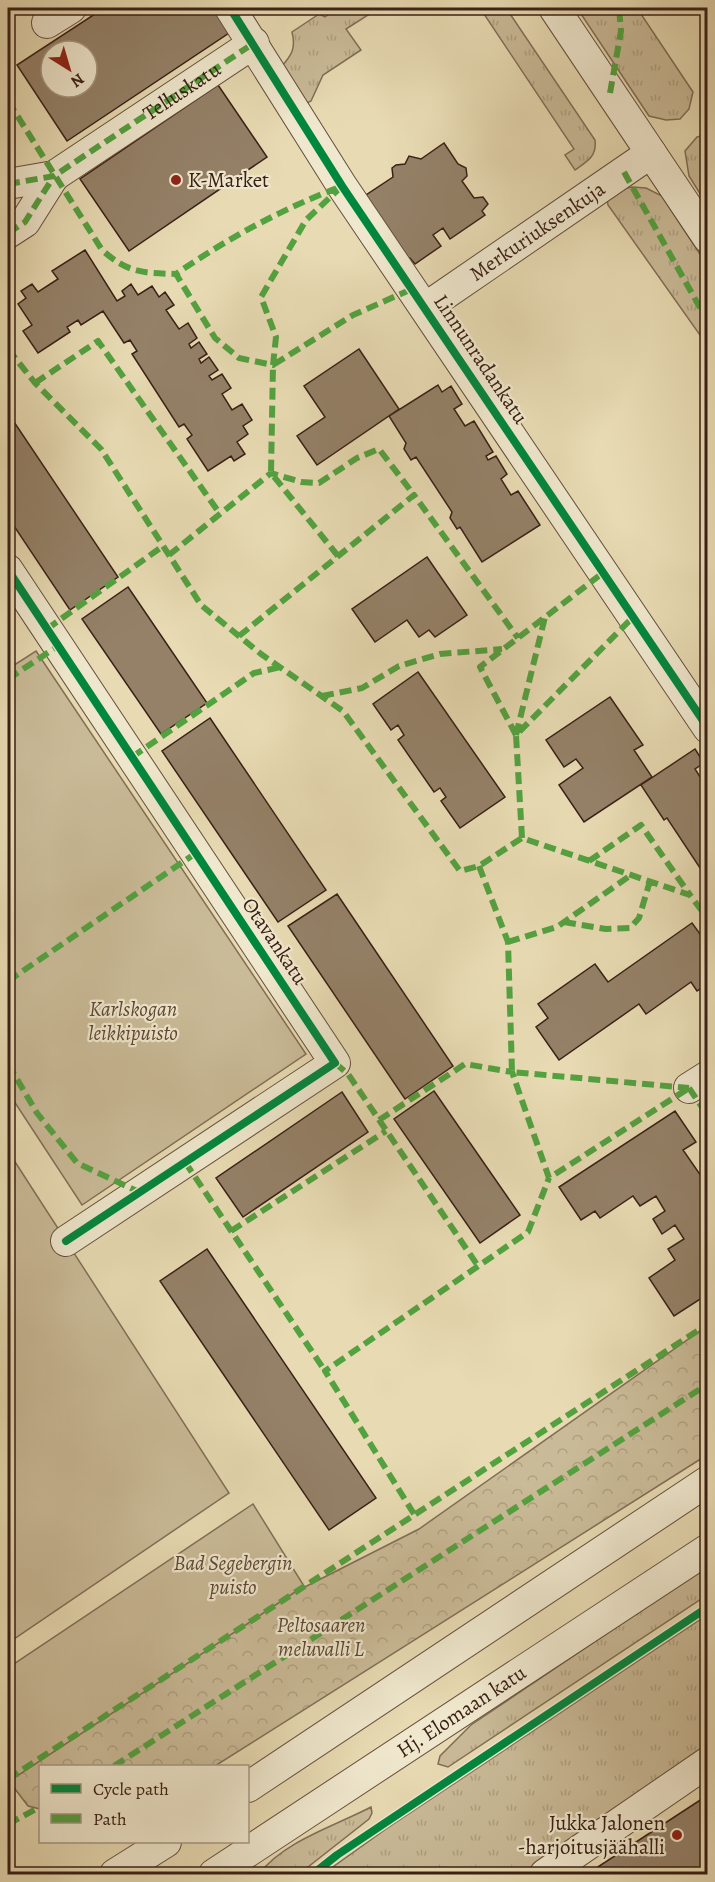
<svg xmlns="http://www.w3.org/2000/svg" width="715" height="1882" font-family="Alegreya,serif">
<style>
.grass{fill:url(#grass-tufts);stroke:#826e57;stroke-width:1.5}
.forest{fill:url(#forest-crowns);stroke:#826e57;stroke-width:1.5}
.park{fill:#cabb98;stroke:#826e57;stroke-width:1.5}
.building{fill:#948168;stroke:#392016;stroke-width:1.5;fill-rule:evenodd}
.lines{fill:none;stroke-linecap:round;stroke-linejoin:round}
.minor-casing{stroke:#654f3d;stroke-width:32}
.minor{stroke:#f0e8ce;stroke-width:30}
.quiet{stroke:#53a240;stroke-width:6;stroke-dasharray:12 6;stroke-linecap:butt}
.cycleway-casing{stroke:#f0e8ce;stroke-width:11}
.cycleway{stroke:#00873e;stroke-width:8}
.poi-dot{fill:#8f2418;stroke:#f0e8ce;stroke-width:2}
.labels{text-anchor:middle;stroke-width:4.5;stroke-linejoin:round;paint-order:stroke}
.street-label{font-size:21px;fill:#392016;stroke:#f0e8ce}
.poi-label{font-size:21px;fill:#392016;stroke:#f0e8ce;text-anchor:start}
.park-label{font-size:21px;font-style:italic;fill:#5d4736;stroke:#f0e8ce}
</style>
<defs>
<pattern id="grass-tufts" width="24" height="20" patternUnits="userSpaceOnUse" patternTransform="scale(1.5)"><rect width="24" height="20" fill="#cabb98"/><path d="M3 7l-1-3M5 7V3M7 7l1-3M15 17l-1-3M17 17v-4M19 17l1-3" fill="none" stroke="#aea082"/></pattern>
<pattern id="forest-crowns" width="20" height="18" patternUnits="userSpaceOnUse" patternTransform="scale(1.5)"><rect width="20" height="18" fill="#cabb98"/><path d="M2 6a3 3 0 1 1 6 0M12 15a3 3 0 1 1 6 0" fill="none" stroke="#aea082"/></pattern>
</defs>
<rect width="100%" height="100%" fill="#e8dbb3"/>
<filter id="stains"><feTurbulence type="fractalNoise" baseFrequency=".00333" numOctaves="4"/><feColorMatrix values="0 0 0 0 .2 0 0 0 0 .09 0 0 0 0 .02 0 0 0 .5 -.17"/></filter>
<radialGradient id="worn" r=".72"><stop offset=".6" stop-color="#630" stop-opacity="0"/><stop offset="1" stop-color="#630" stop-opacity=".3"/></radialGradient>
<path class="grass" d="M 338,8 L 379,8 L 346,29 L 361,50 L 323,75 L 311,101 L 305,104 L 281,67 C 292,55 296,48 292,32 L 319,14 L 325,17 Z
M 480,8 L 506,8 L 595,140 C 597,156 588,161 575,170 L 565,155 L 574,149 Z
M 577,8 L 637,8 L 693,92 L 689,109 L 680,119 L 666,120 L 649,116 Z
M 707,135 L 708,135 L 707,205 L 689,176 L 685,151 L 697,137 Z
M 632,187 L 646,188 L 662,196 L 707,265 L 707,345 L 608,205 L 607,199 L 623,189 Z
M 707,1566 L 707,1595 L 448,1767 L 438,1764 L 440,1756 L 471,1725 Z
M 707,1615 L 707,1750 L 523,1874 L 323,1874 L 386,1829 Z
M 371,1807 L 372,1813 L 369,1819 L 299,1874 L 259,1874 C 284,1841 335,1826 371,1807 Z"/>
<path class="forest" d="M 707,1326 L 707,1455 L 215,1766 L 40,1766 L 40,1809 L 28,1806 L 9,1781 L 295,1592 L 419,1529 Z"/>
<path class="park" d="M 36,651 L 306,1054 L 82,1205 L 8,1092 L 8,669 Z
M 8,1151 L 229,1493 L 8,1643 Z
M 253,1504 L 304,1586 L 8,1782 L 8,1668 Z"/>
<path class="building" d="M 104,8 L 220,8 L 235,29 L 67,141 L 17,65 ZM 51,51 L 87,51 L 87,87 L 51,87 Z
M 218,85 L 267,157 L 129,251 L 80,179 Z
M 444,143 L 458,164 L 466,168 L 467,176 L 462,181 L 474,198 L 483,197 L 488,204 L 482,211 L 485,215 L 450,239 L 443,228 L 433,235 L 441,246 L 415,264 L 410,258 L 403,260 L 366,195 L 393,177 L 392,168 L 396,165 L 405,164 L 409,156 L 421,159 Z
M 85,250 L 117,301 L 125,296 L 122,291 L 131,284 L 138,295 L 152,286 L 159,297 L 165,292 L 174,305 L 166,310 L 179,329 L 188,323 L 197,338 L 189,344 L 191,348 L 199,342 L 207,354 L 199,359 L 201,363 L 209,357 L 218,370 L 209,376 L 212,380 L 222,374 L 231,388 L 222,394 L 232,410 L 242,404 L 252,420 L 243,426 L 248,434 L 237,442 L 245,454 L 234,461 L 231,456 L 208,471 L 187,439 L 192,435 L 184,424 L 179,427 L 132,354 L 137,351 L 130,340 L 124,343 L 103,311 L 81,325 L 78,320 L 67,327 L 70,332 L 38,353 L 23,331 L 32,325 L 18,304 L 26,298 L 21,291 L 32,284 L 38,292 L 58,279 L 52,271 Z
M 359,349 L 399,409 L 317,465 L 297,436 L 325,417 L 304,386 Z
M 438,385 L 442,392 L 451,386 L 462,404 L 454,409 L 465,426 L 474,421 L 493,452 L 486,456 L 488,460 L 496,456 L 507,474 L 501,479 L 511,495 L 518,491 L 540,525 L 482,562 L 460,527 L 457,529 L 450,518 L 452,512 L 416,457 L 411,460 L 404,449 L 406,443 L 389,416 Z
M 8,413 L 118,577 L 70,610 L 8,517 Z
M 427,557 L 467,615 L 435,637 L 429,630 L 419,637 L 407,620 L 375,642 L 352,609 Z
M 128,587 L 207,703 L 161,734 L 82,619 Z
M 418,672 L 505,797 L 460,828 L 441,801 L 446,797 L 440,788 L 434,792 L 398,740 L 404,735 L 398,725 L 391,730 L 373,704 Z
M 610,697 L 643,745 L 634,750 L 652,777 L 584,822 L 559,785 L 583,768 L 576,759 L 564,767 L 546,740 Z
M 210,718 L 326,890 L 278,922 L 162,751 Z
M 695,749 L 704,763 L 695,769 L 702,780 L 708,777 L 708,880 L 667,818 L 664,820 L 641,785 Z
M 337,894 L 453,1066 L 405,1099 L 288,926 Z
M 692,923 L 708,945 L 708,984 L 697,991 L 691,982 L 646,1014 L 639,1004 L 559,1060 L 536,1027 L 548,1018 L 538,1004 L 595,964 L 608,982 Z
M 434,1091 L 520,1215 L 480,1243 L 394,1119 Z
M 342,1092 L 368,1132 L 243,1217 L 216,1178 Z
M 675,1111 L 696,1142 L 683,1150 L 708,1186 L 708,1294 L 674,1316 L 649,1278 L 675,1260 L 668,1249 L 684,1239 L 675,1225 L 662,1234 L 653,1219 L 665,1211 L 656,1196 L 640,1206 L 633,1196 L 600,1218 L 595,1211 L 581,1220 L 559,1187 Z
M 207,1249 L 376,1498 L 329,1530 L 160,1281 Z
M 708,1795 L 708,1874 L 587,1874 Z"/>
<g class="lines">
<g class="minor-casing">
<g id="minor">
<path d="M 230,8 L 342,186 L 708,728"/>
<path d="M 554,8 L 708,238"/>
<path d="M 47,23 L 71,8"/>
<path id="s1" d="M 8,184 L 54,176 L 254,43"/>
<path d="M 8,233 L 25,222 L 54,176"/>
<path id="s2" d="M 425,308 L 651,153"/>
<path d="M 8,570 L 335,1063 L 66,1241"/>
<path d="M 689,1088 L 708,1076"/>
<path d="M 248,1787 L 708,1481"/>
<path d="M 115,1874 L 166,1842"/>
<path id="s3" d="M 214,1874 L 708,1549"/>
<path d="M 545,1874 L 708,1762"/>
</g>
</g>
<use href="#minor" class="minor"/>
<path class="quiet" d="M 610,93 L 621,31 L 619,8
M 8,101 L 102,250 C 128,273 142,273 176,274
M 624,172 L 708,322
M 8,184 L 54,176 L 254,43
M 342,186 L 306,220 L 261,297 L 276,337 L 273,365 L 239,358 L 215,338 L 176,274 C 228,238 282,209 342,186 Z
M 8,233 L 25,222 L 54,176
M 8,349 L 35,383 L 101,449 L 201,605 L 261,654 L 343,711 L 460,871 L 479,866 L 522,838 L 690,895 L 708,919
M 35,383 L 98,341 L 220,514
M 169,555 L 271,473 L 301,482 L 319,483 L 357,458 L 379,449 L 414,495
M 338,556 L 271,473 L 273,365 L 353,315 L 412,289
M 47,629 L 163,546
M 239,636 L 414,495 L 518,638
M 8,679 L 58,646
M 322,696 L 362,688 L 399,666 L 440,654 L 502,649
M 516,735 L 480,667 L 604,572
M 516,735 L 545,617
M 132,757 L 254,673 L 281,667
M 522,838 L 516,735 L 633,617
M 589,861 L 641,825 L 690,895
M 479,866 L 508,942 L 512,1072 L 689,1088
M 564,922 L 606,929 L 630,928 L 639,918 L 650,881
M 508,942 L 557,927 L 631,875
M 8,981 L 196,853
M 335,1063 L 348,1074 L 478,1266
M 8,1064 L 37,1113 L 77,1163 L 139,1192
M 689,1088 L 708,1116
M 379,1120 L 465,1064 L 512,1072 L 549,1178 L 689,1088
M 185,1162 L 325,1371
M 231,1231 L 386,1131
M 414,1514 L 325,1371 L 528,1232 L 549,1178
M 114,1766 L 708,1384
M 8,1779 L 708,1324
M 8,1824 L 40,1807"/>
<g class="cycleway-casing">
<path id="cycleway" d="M 230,8 L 342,186 L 708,728
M 8,570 L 335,1063 L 66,1241
M 313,1874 L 337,1855 L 708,1607"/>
</g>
<use href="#cycleway" class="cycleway"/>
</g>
<g class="poi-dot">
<circle cx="176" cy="180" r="6"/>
<circle cx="677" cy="1835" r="6"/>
</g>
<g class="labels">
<g class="street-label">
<text dy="7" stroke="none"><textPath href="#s1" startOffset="200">Telluskatu</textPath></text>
<text dy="7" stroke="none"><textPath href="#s2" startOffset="136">Merkuriuksenkuja</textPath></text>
<text transform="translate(481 359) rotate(56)" y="7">Linnunradankatu</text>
<text transform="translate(275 941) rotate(56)" y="7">Otavankatu</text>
<text dy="7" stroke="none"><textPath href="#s3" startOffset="296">Hj. Elomaan katu</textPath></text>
</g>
<g class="poi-label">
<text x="188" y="187">K-Market</text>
<text x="665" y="1830" text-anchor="end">Jukka Jalonen<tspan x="665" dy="24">-harjoitusjäähalli</tspan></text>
</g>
<g class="park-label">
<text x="133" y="1016">Karlskogan<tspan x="133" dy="24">leikkipuisto</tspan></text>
<text x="233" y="1570">Bad Segebergin<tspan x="233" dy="24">puisto</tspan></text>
<text x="321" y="1632">Peltosaaren<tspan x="321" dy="24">meluvalli L</tspan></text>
</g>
</g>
<rect width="715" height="1882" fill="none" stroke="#e8dbb3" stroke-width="30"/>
<rect x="9" y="9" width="697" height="1864" fill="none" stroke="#392016" stroke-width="3"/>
<rect x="15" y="15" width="685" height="1852" fill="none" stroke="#392016" stroke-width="1.5"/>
<rect x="39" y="1765" width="210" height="78" fill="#f0e8ce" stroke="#a79884" stroke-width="1.5"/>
<rect x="51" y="1784" width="30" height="9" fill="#00873e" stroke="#a79884" stroke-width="1.5"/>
<text x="93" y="1795" font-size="18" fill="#392016">Cycle path</text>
<rect x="51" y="1814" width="30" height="9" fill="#53a240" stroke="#a79884" stroke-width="1.5"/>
<text x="93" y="1825" font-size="18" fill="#392016">Path</text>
<g transform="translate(69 69) rotate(143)"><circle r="28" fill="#f0e8ce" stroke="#a79884" stroke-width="1.5"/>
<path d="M0-4.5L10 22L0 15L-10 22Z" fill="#8f2418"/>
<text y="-9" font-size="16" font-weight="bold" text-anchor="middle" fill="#392016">N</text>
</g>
<rect width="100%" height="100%" filter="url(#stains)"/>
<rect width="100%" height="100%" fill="url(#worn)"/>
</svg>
